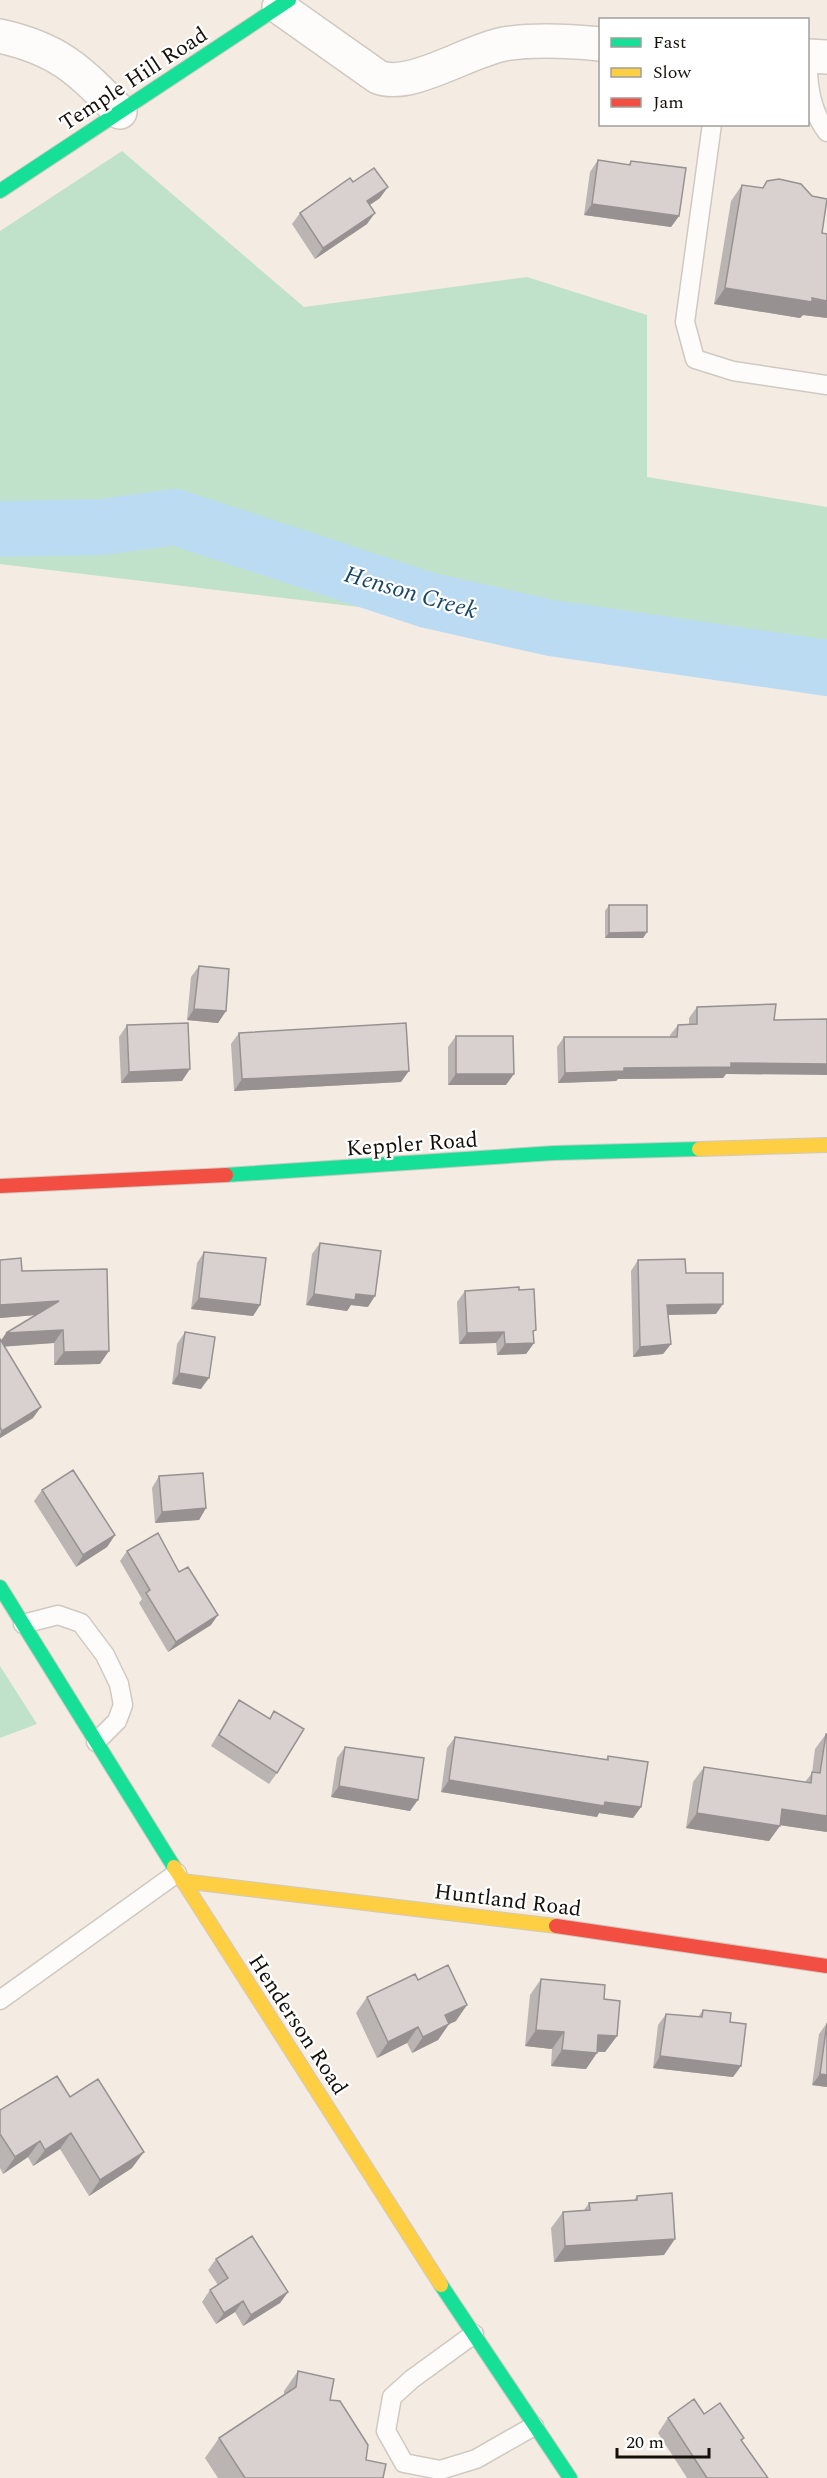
<svg xmlns="http://www.w3.org/2000/svg" width="827" height="2478" font-family="Spectral,serif">
<style>
.green{fill:#c0e2ca}
.lines{fill:none;stroke-linecap:round;stroke-linejoin:round}
.river{stroke:#bbdbf3;stroke-width:56}
.lane-casing{stroke:#d0c9c1;stroke-width:21}
.street-casing{stroke:#d0c9c1;stroke-width:36}
.fast-casing{stroke:#d0c9c1;stroke-width:16}
.slow-casing{stroke:#d0c9c1;stroke-width:16}
.jam-casing{stroke:#d0c9c1;stroke-width:16}
.lane{stroke:#fdfcfb;stroke-width:18}
.street{stroke:#fdfcfb;stroke-width:33}
.fast{stroke:#16e098;stroke-width:14}
.slow{stroke:#ffcf43;stroke-width:14}
.jam{stroke:#f24e42;stroke-width:14}
.wall{fill:#bab4b2}
.shaded-wall{fill:#979291}
.building{fill:#d8d1cf;stroke:#979291;stroke-width:1.5}
.labels{text-anchor:middle;stroke-width:4.5;stroke-linejoin:round;paint-order:stroke}
.street-label{font-size:22px;fill:#15100a;stroke:#fff}
.water-label{font-size:24px;font-style:italic;fill:#174565;stroke:#fff}
</style>
<rect width="100%" height="100%" fill="#f4ece3"/>
<path class="green" d="M 122,151 L 304,307 L 527,277 L 647,315 L 647,477 L 827,507 L 827,663 L 0,564 L 0,231 Z
M 0,1666 L 37,1724 L 0,1738 Z"/>
<g class="lines">
<path class="river" d="M 0,529 L 102,527 L 175,517 L 427,600 L 551,628 L 827,668"/>
<g class="lane-casing">
<path id="lane" d="M 808,73 C 809,95 814,115 827,132
M 712,124 L 685,322 L 695,359 L 733,371 L 827,385
M 23,1624 L 58,1615 L 81,1623 L 105,1655 L 119,1684 L 123,1705 L 117,1721 L 96,1742
M 0,2000 L 177,1873
M 474,2334 L 412,2379 L 392,2397 L 386,2431 L 404,2463 L 440,2470 L 476,2459 L 534,2426"/>
</g>
<g class="street-casing">
<path id="street" d="M 279,7 L 378,77 C 410,90 467,51 504,44 C 535,39 569,41 600,44
M 0,36 C 59,49 79,70 120,112
M 808,56 L 827,57"/>
</g>
<g class="fast-casing">
<path id="fast" d="M 0,191 L 289,0
M 226,1175 L 554,1153 L 699,1149
M 0,1587 L 174,1867
M 441,2285 L 570,2478"/>
</g>
<g class="slow-casing">
<path id="slow" d="M 699,1149 L 827,1145
M 174,1867 L 441,2285
M 182,1881 L 556,1926"/>
</g>
<g class="jam-casing">
<path id="jam" d="M 0,1186 L 226,1175
M 556,1926 L 827,1966"/>
</g>
<use href="#lane" class="lane"/>
<use href="#street" class="street"/>
<use href="#fast" class="fast"/>
<use href="#slow" class="slow"/>
<use href="#jam" class="jam"/>
</g>
<path class="wall" d="M 598,160 L 628,165 L 631,161 L 679,216 L 671,227 L 584,215 L 590,172 Z
M 767,181 L 812,196 L 822,233 L 827,234 L 827,318 L 803,315 L 800,318 L 714,304 L 731,201 L 742,185 L 762,188 Z
M 353,182 L 380,198 L 370,205 L 367,224 L 315,259 L 292,224 L 300,213 Z
M 609,905 L 647,932 L 643,938 L 605,938 L 605,911 Z
M 199,966 L 226,1011 L 218,1023 L 187,1020 L 191,977 Z
M 697,1007 L 726,1074 L 723,1078 L 618,1079 L 616,1081 L 558,1083 L 557,1047 L 564,1037 L 670,1037 L 670,1035 L 678,1025 L 689,1024 L 689,1018 Z
M 127,1025 L 182,1081 L 121,1083 L 119,1037 Z
M 239,1033 L 401,1082 L 234,1091 L 231,1044 Z
M 456,1036 L 506,1085 L 448,1085 L 448,1047 Z
M 320,1243 L 368,1307 L 351,1305 L 347,1311 L 306,1305 L 312,1254 Z
M 204,1252 L 260,1305 L 253,1316 L 191,1309 L 197,1263 Z
M 0,1260 L 22,1271 L 100,1364 L 54,1365 L 54,1343 L 4,1346 L 33,1418 L 0,1438 L 0,1339 L 1,1341 L 35,1315 L 0,1318 Z
M 638,1260 L 686,1273 L 716,1314 L 668,1315 L 671,1344 L 663,1354 L 633,1357 L 631,1271 Z
M 519,1290 L 533,1334 L 534,1343 L 526,1354 L 497,1355 L 496,1343 L 459,1344 L 457,1302 L 465,1291 Z
M 185,1332 L 201,1389 L 172,1384 L 177,1344 Z
M 159,1476 L 206,1508 L 199,1520 L 155,1523 L 152,1488 Z
M 42,1490 L 115,1535 L 107,1547 L 76,1567 L 34,1501 Z
M 127,1551 L 179,1572 L 211,1625 L 168,1652 L 139,1603 L 142,1599 L 120,1561 Z
M 239,1700 L 269,1719 L 274,1711 L 277,1773 L 269,1784 L 211,1746 L 231,1712 Z
M 826,1734 L 827,1832 L 780,1825 L 769,1841 L 686,1828 L 693,1782 L 704,1767 L 805,1782 L 812,1773 L 815,1749 Z
M 455,1737 L 606,1759 L 608,1756 L 641,1807 L 633,1818 L 599,1813 L 597,1817 L 441,1792 L 447,1748 Z
M 345,1747 L 410,1811 L 331,1797 L 337,1758 Z
M 541,1979 L 604,1999 L 617,2036 L 605,2052 L 597,2052 L 586,2069 L 551,2066 L 552,2049 L 525,2046 L 530,1995 Z
M 367,1997 L 456,2021 L 449,2024 L 438,2040 L 412,2053 L 407,2043 L 377,2058 L 356,2013 Z
M 703,2010 L 730,2022 L 741,2066 L 733,2077 L 653,2068 L 658,2025 L 666,2014 L 698,2017 Z
M 827,2023 L 827,2087 L 812,2085 L 819,2034 Z
M 70,2097 L 132,2168 L 89,2196 L 60,2149 L 33,2166 L 28,2157 L 3,2174 L 0,2168 L 0,2110 Z
M 637,2196 L 664,2255 L 554,2262 L 551,2228 L 563,2212 L 584,2210 L 589,2203 L 634,2200 Z
M 216,2259 L 288,2292 L 280,2303 L 243,2326 L 235,2312 L 216,2324 L 202,2302 L 210,2290 L 218,2285 L 208,2270 Z
M 298,2371 L 330,2400 L 366,2460 L 383,2478 L 218,2478 L 205,2458 L 219,2438 L 284,2395 L 284,2391 Z
M 704,2414 L 744,2438 L 742,2441 L 768,2478 L 687,2478 L 658,2433 L 668,2418 Z"/>
<path class="shaded-wall" d="M 388,187 L 380,198 L 359,212 L 367,201 Z
M 592,204 L 679,216 L 671,227 L 584,215 Z
M 375,213 L 367,224 L 315,259 L 323,248 Z
M 725,288 L 827,301 L 827,318 L 803,315 L 800,318 L 714,304 Z
M 647,932 L 643,938 L 605,938 L 609,933 Z
M 194,1009 L 226,1011 L 218,1023 L 187,1020 Z
M 731,1063 L 827,1064 L 827,1075 L 726,1074 L 723,1078 L 618,1079 L 616,1081 L 558,1083 L 565,1073 L 624,1068 Z
M 190,1069 L 182,1081 L 121,1083 L 129,1072 Z
M 409,1071 L 401,1082 L 234,1091 L 242,1079 Z
M 456,1074 L 514,1074 L 506,1085 L 448,1085 Z
M 314,1294 L 356,1294 L 375,1296 L 368,1307 L 351,1305 L 347,1311 L 306,1305 Z
M 199,1298 L 260,1305 L 253,1316 L 191,1309 Z
M 59,1301 L 49,1314 L 0,1318 L 0,1305 Z
M 723,1304 L 716,1314 L 659,1315 L 667,1305 Z
M 63,1330 L 54,1343 L 0,1347 L 0,1342 L 6,1333 Z
M 504,1332 L 496,1343 L 459,1344 L 467,1333 Z
M 534,1343 L 526,1354 L 497,1355 L 505,1344 Z
M 671,1344 L 663,1354 L 633,1357 L 640,1347 Z
M 109,1351 L 100,1364 L 54,1365 L 64,1352 Z
M 179,1373 L 209,1378 L 201,1389 L 172,1384 Z
M 41,1407 L 33,1418 L 0,1438 L 0,1434 L 2,1431 Z
M 206,1508 L 199,1520 L 155,1523 L 162,1512 Z
M 115,1535 L 107,1547 L 76,1567 L 83,1555 Z
M 218,1615 L 211,1625 L 168,1652 L 176,1642 Z
M 449,1780 L 605,1802 L 641,1807 L 633,1818 L 599,1813 L 597,1817 L 441,1792 Z
M 339,1786 L 418,1800 L 410,1811 L 331,1797 Z
M 782,1809 L 827,1816 L 827,1832 L 772,1824 Z
M 697,1813 L 780,1826 L 769,1841 L 686,1828 Z
M 467,2005 L 456,2021 L 434,2031 L 445,2015 Z
M 449,2024 L 438,2040 L 412,2053 L 423,2037 Z
M 418,2027 L 407,2043 L 377,2058 L 388,2042 Z
M 536,2030 L 564,2032 L 552,2049 L 525,2046 Z
M 598,2035 L 617,2036 L 605,2052 L 587,2051 Z
M 562,2050 L 597,2053 L 586,2069 L 551,2066 Z
M 660,2056 L 741,2066 L 733,2077 L 653,2068 Z
M 820,2074 L 827,2075 L 827,2087 L 812,2085 Z
M 71,2133 L 60,2149 L 33,2166 L 45,2150 Z
M 40,2141 L 28,2157 L 3,2174 L 15,2157 Z
M 144,2152 L 132,2168 L 89,2196 L 100,2180 Z
M 675,2239 L 664,2255 L 554,2262 L 565,2246 Z
M 288,2292 L 280,2303 L 243,2326 L 251,2315 Z
M 243,2301 L 235,2312 L 216,2324 L 224,2313 Z"/>
<path class="building" d="M 598,160 L 630,165 L 631,161 L 686,168 L 679,216 L 592,204 Z
M 374,168 L 388,187 L 367,201 L 375,213 L 323,248 L 300,213 L 350,178 L 353,182 Z
M 779,179 L 801,184 L 812,196 L 827,199 L 822,233 L 827,234 L 827,301 L 812,298 L 812,302 L 725,288 L 742,185 L 763,188 L 767,181 Z
M 609,905 L 647,905 L 647,932 L 609,933 Z
M 199,966 L 229,969 L 226,1011 L 194,1009 Z
M 776,1004 L 774,1020 L 827,1019 L 827,1064 L 731,1063 L 731,1067 L 624,1068 L 624,1071 L 565,1073 L 564,1037 L 677,1037 L 678,1025 L 697,1024 L 697,1007 Z
M 188,1023 L 190,1069 L 129,1072 L 127,1025 Z
M 406,1023 L 409,1071 L 242,1079 L 239,1033 Z
M 456,1036 L 513,1036 L 514,1074 L 456,1074 Z
M 320,1243 L 381,1251 L 375,1296 L 356,1294 L 355,1300 L 314,1294 Z
M 204,1252 L 266,1258 L 260,1305 L 199,1298 Z
M 21,1258 L 22,1271 L 107,1269 L 109,1351 L 64,1352 L 63,1330 L 6,1333 L 59,1301 L 0,1305 L 0,1260 Z
M 685,1259 L 686,1273 L 723,1273 L 723,1304 L 667,1305 L 671,1344 L 640,1347 L 638,1260 Z
M 519,1287 L 519,1290 L 534,1289 L 536,1330 L 533,1331 L 534,1343 L 505,1344 L 504,1332 L 467,1333 L 465,1291 Z
M 185,1332 L 215,1337 L 209,1378 L 179,1373 Z
M 0,1339 L 41,1407 L 2,1431 L 0,1427 Z
M 73,1470 L 115,1535 L 83,1555 L 42,1490 Z
M 203,1473 L 206,1508 L 162,1512 L 159,1476 Z
M 158,1533 L 179,1572 L 188,1567 L 218,1615 L 176,1642 L 146,1593 L 150,1590 L 127,1551 Z
M 239,1700 L 270,1719 L 274,1711 L 304,1729 L 277,1773 L 219,1735 Z
M 826,1734 L 827,1734 L 827,1816 L 782,1809 L 780,1826 L 697,1813 L 704,1767 L 811,1783 L 812,1772 L 820,1773 Z
M 455,1737 L 608,1760 L 608,1756 L 648,1762 L 641,1807 L 605,1802 L 604,1806 L 449,1780 Z
M 345,1747 L 424,1758 L 418,1800 L 339,1786 Z
M 448,1965 L 467,2005 L 445,2015 L 449,2024 L 423,2037 L 418,2027 L 388,2042 L 367,1997 L 415,1974 L 418,1980 Z
M 541,1979 L 605,1985 L 604,1999 L 620,2001 L 617,2036 L 598,2035 L 597,2053 L 562,2050 L 564,2032 L 536,2030 Z
M 703,2010 L 731,2013 L 730,2022 L 746,2024 L 741,2066 L 660,2056 L 666,2014 L 702,2017 Z
M 827,2023 L 827,2075 L 820,2074 Z
M 57,2076 L 70,2097 L 98,2079 L 144,2152 L 100,2180 L 71,2133 L 45,2150 L 40,2141 L 15,2157 L 0,2134 L 0,2110 Z
M 672,2193 L 675,2239 L 565,2246 L 563,2212 L 590,2210 L 589,2203 L 637,2200 L 637,2196 Z
M 252,2236 L 288,2292 L 251,2315 L 243,2301 L 224,2313 L 210,2290 L 228,2278 L 216,2259 Z
M 298,2371 L 334,2379 L 330,2400 L 340,2401 L 368,2445 L 366,2460 L 386,2464 L 383,2478 L 245,2478 L 219,2438 L 296,2387 Z
M 694,2399 L 704,2414 L 720,2403 L 744,2438 L 741,2440 L 768,2478 L 707,2478 L 668,2418 Z"/>
<g class="labels">
<g class="street-label">
<text transform="translate(133 78) rotate(-33)" y="8">Temple Hill Road</text>
<text transform="translate(412 1143) rotate(-4)" y="8">Keppler Road</text>
<text transform="translate(508 1899) rotate(7)" y="8">Huntland Road</text>
<text transform="translate(299 2024) rotate(57)" y="8">Henderson Road</text>
</g>
<g class="water-label">
<text transform="translate(411 592) rotate(16)" y="8">Henson Creek</text>
</g>
</g>
<rect x="599" y="18" width="210" height="108" fill="#ffffff" stroke="#a19f9d" stroke-width="1.5"/>
<rect x="611" y="38" width="30" height="9" fill="#16e098" stroke="#a19f9d" stroke-width="1.5"/>
<text x="653" y="48" font-size="18" fill="#15100a">Fast</text>
<rect x="611" y="68" width="30" height="9" fill="#ffcf43" stroke="#a19f9d" stroke-width="1.5"/>
<text x="653" y="78" font-size="18" fill="#15100a">Slow</text>
<rect x="611" y="98" width="30" height="9" fill="#f24e42" stroke="#a19f9d" stroke-width="1.5"/>
<text x="653" y="108" font-size="18" fill="#15100a">Jam</text>
<path d="M617 2448v9h92v-9" fill="none" stroke="#15100a" stroke-width="3"/>
<text x="626" y="2448" font-size="18" fill="#15100a" stroke="#ffffff" stroke-width="4.5" paint-order="stroke">20 m</text>
</svg>
